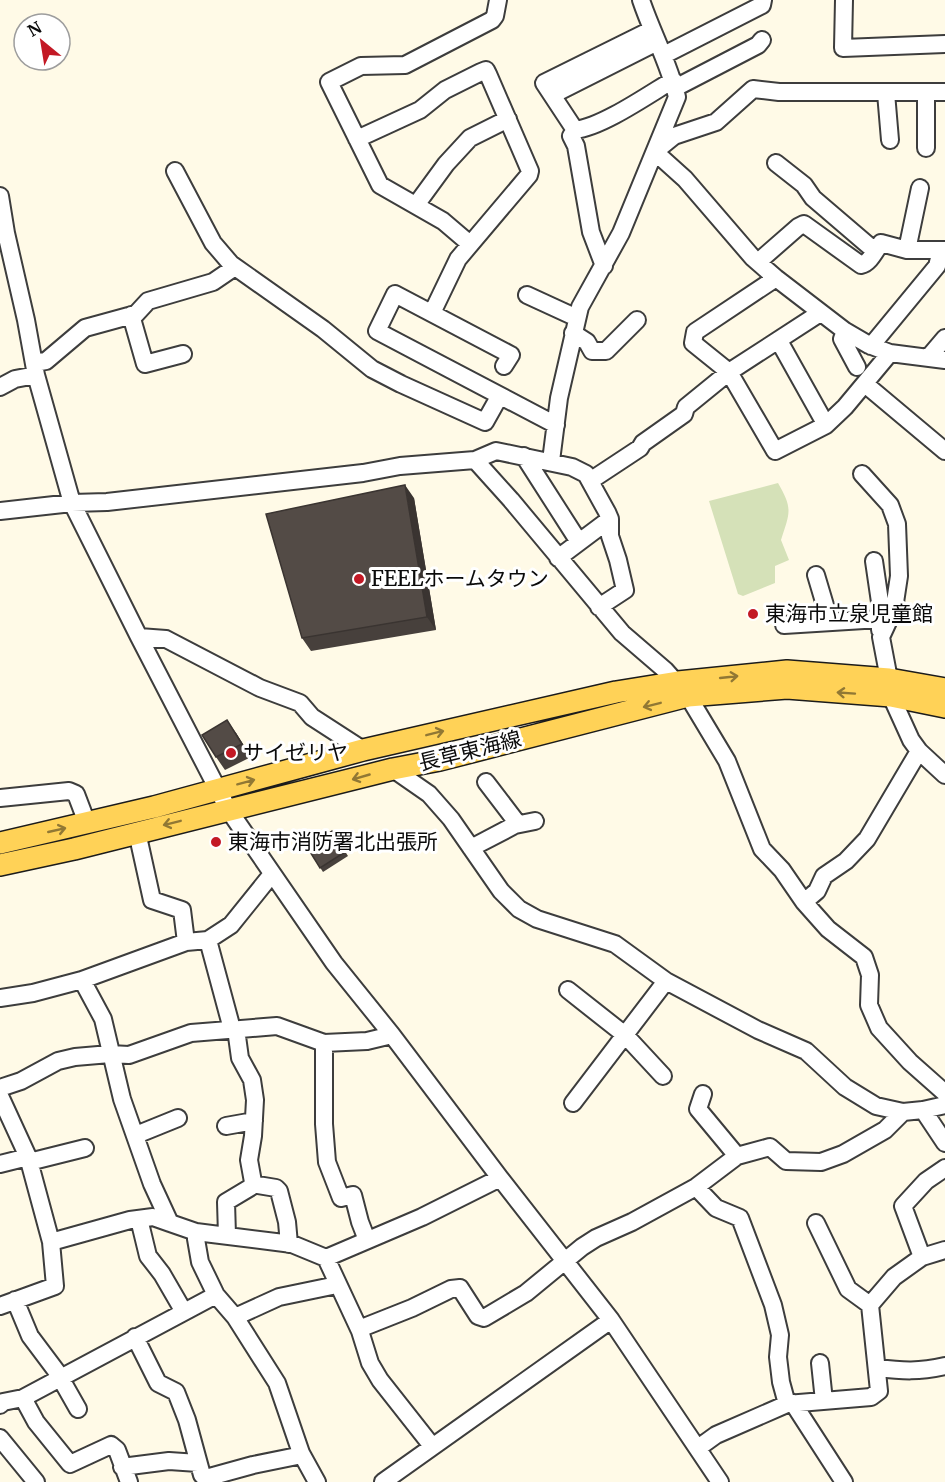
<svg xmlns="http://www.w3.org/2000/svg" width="945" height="1482" font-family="Merriweather,'Noto Sans JP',serif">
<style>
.cemetery{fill:#d5e1b8}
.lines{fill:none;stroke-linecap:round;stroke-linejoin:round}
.minor-casing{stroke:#3d3d3d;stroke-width:20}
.major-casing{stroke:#1b1b1b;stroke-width:24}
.minor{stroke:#fff;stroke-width:16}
.major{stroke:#ffd257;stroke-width:21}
.wall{fill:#47403c}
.shaded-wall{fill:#3a3431}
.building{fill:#534b46;stroke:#3a3431;stroke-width:1.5}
.oneway{stroke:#917834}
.poi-dot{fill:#c31925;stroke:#fff;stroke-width:2}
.labels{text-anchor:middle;stroke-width:6;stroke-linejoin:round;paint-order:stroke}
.poi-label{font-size:21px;fill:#0a0a0a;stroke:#fff;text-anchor:start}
.street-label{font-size:21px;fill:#0a0a0a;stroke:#fff}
</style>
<rect width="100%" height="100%" fill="#fffae7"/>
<path class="cemetery" d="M 778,483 C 793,509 790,512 781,540 L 789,560 L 775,566 L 775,583 L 743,596 L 738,594 L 709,501 Z"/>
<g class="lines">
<g class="minor-casing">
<path id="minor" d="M 844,0 L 843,48 L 945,44
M 664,55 L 762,5 L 763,0
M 675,88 L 758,45 L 762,40
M 926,92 L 926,148
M 886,93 L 890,140
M 552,95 L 657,42
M 575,130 L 544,83 L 651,30
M 575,130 L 571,136 L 576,146 L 591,232 L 604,266
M 575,130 C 602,127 648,95 673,80
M 357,139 L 420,110 L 445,90 L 481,72 L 486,70 L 488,74 L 530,171 L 529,175 L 458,259 L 432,313
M 658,149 L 674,136 L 716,122 L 753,89 L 779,92 L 945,92
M 655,152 L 685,179 L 753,258 L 776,278 L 845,331 L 869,345 L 890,353 L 945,360
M 776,163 L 804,185 L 813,198 L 875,251
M 175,171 L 213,243 L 231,264 L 323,329 L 372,369 L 401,384 L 485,422 L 499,397
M 0,196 L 6,233 L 26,320 L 36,375 L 72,503 L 139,637 L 228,809 L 334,963 L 392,1035 L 500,1178 L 611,1320 L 720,1482
M 416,205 L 446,164 L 470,138 L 508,119
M 470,244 L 443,221 L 380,185 L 329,82 L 361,66 L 405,65 L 492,20 L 495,16 L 498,0
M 907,250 L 920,188
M 758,262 L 798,227 L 804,224 L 861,265 C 870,263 875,251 881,243 L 907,250 L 945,250
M 776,278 L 695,332 L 693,343 L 729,372 L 775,451 L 826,425 L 845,407 L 890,353
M 527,295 L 577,318
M 131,315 L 145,364 L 183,354
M 845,331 L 842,339 L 857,367
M 573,333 L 587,342 L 592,351 L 606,351 L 637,320
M 779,341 L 826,425
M 871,346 L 937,266 L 941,251
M 928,358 L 945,338
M 34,363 L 46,361 L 85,328 L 136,314 L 148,301 L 213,282 L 235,267
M 504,366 L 511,355 L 395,294 L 377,331 L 556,425
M 865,384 L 945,451
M 0,387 L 15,379 L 36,375
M 524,456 L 579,542
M 475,460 L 511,500 L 622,633 L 665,670 L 688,696 L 727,761 L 762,849 L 782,870 L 804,902 L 828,929 L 864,957 L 870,975 L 869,1005 L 879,1028 L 910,1062 L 945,1093
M 551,461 L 559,398 L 580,307 L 621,233 L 677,97 C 669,63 652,33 641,0
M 862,474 L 890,505 L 897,524 L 899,576 L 894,609 L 881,637 L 889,679
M 590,481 L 640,448 L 643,443 L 684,414 L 686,407 L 729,372 L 820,313
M 0,511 L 72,503 L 107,502 L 363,473 L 400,466 L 475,460 L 496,451 L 572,467 L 586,474 L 607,512 L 610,519 L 610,536 L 618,560 L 625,590 L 599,607
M 558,558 L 610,519
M 874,561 L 880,602 L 880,630
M 816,575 L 830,622
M 784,625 L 880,619
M 139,637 L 166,639 L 260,688 L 300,703 L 312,717 L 363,750
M 891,696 L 911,740 L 919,751 L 945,775
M 393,769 L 429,794 L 451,819 L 501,891 L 519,909 L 537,919 L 615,944 L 666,981 L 758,1030 L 806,1051 L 845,1087 L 876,1106 L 903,1112 L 923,1110 L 945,1105
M 486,782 L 515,820 L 515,825
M 0,798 L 69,791 L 76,794 L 87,823
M 137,832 L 152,900 L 182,910 L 186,942
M 471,848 L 515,825 L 535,821
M 804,902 L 817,891 L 824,876 L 846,861 L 867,839 L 919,751
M 208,940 L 232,1029
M 82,980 L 103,1019 L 122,1099 L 152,1184 L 170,1223 L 196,1232 L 292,1244 L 326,1258 L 422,1217 L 500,1178
M 568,990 L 625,1035 L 663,1076
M 0,998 L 33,993 L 82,980 L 186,942 L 208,940 L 231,925 L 272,874
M 324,1043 L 324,1124 L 327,1162 L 341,1198 L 353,1195 L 360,1222 L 367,1240
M 0,1088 L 21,1081 L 58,1061 L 75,1057 L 110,1054 L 129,1055 L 191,1033 L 277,1026 L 324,1043 L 367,1041 L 392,1035
M 703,1094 L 698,1109 L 737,1156
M 0,1096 L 28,1157 L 51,1242 L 55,1286 L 0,1306
M 573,1103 L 666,981
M 923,1110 L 945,1143
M 226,1126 L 254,1121
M 136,1135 L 178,1118
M 29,1162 L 85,1148
M 0,1164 L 28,1157
M 252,1184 L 276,1188 L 279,1191 L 287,1222 L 289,1244
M 696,1187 L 716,1208 L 740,1218 L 773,1305 L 780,1335 L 778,1357 L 781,1382 L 787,1404
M 139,1219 L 148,1256 L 162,1274 L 184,1312
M 816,1223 L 848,1289 L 870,1305
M 196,1232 L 196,1239 L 200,1262 L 216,1295 L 235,1317 L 277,1383 L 301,1453 L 317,1482
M 227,1235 L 226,1202 L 251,1187 L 253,1182 L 249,1160 L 253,1136 L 255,1100 L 252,1080 L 240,1058 L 236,1029
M 51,1242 L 130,1220 L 153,1217 L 170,1223
M 922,1257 L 945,1250
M 326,1258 L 360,1331 L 370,1363 L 380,1380 L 432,1446
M 15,1300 L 30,1336 L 57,1372 L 78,1409
M 235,1317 L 279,1297 L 332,1286 L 338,1284
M 359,1329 L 412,1308 L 451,1289 L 460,1288 L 478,1316 L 484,1318 L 526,1293 L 582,1247 L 596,1238 L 632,1222 L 696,1187 L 737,1156 L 770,1147 L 786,1161 L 821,1162 L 843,1154 L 885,1130 L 903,1112
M 135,1337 L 158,1383 L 176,1392 L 187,1420 L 202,1475 L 206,1478 L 253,1465 L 302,1455
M 820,1363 L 824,1401
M 877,1368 C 903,1371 919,1372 945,1366
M 23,1398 L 36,1422 L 70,1464 L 111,1445 L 117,1450 L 129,1482
M 793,1403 L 844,1482
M 0,1405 L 3,1402 L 23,1398 L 216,1295
M 0,1438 L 36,1482
M 698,1448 L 716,1435 L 787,1404 L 871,1397 L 879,1391 L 870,1305 L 894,1277 L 922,1257 L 903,1206 L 926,1181 L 945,1168
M 122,1467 L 169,1461 L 198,1463
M 383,1482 L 611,1320"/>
</g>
<g class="major-casing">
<path id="major" d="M 0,843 L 154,807 L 363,750 L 616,692 L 678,682 L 787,671 L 889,679 L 945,689
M 0,865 L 74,849 L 393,769 L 440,760 L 688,696 L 787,688 L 891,696 L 945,707"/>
</g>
<use href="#minor" class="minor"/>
<use href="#major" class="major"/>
</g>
<path class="wall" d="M 414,498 L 436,630 L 311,651 L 302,638 Z
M 236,733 L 251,757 L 225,770 L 216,757 Z
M 332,831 L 348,856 L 323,872 L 307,847 Z"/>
<path class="shaded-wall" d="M 405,485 L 414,498 L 436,630 L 427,617 Z
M 227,720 L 236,733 L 251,757 L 242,744 Z"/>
<path class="building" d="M 405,485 L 427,617 L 302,638 L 266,514 Z
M 227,720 L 242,744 L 216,757 L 202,735 Z
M 332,831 L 345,852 L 320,868 L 307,847 Z"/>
<defs><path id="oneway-shaft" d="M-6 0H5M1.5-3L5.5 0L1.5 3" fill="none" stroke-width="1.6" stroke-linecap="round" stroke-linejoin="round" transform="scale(1.5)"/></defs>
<g class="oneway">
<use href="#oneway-shaft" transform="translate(729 677) rotate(-6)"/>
<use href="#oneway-shaft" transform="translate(846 693) rotate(-176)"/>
<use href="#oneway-shaft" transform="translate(652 705) rotate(166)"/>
<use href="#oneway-shaft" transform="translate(435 733) rotate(-14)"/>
<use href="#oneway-shaft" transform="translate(361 777) rotate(164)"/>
<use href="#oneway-shaft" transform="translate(246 782) rotate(-15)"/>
<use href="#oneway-shaft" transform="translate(172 823) rotate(166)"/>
<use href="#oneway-shaft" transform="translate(57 830) rotate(-13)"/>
</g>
<g class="poi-dot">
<circle cx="359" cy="579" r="6"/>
<circle cx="753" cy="614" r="6"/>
<circle cx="231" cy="753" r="6"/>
<circle cx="216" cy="842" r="6"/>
</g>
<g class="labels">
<g class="poi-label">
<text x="371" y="586">FEELホームタウン</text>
<text x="765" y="621">東海市立泉児童館</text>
<text x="243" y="760">サイゼリヤ</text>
<text x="228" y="849">東海市消防署北出張所</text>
</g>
<g class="street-label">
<text transform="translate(470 751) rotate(-14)" y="7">長草東海線</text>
</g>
</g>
<g transform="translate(42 42) rotate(330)"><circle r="28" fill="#ffffff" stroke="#9d9d9d" stroke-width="1.5"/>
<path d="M0-4.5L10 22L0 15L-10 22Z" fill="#c31925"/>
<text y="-9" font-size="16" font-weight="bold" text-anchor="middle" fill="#0a0a0a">N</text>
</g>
</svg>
